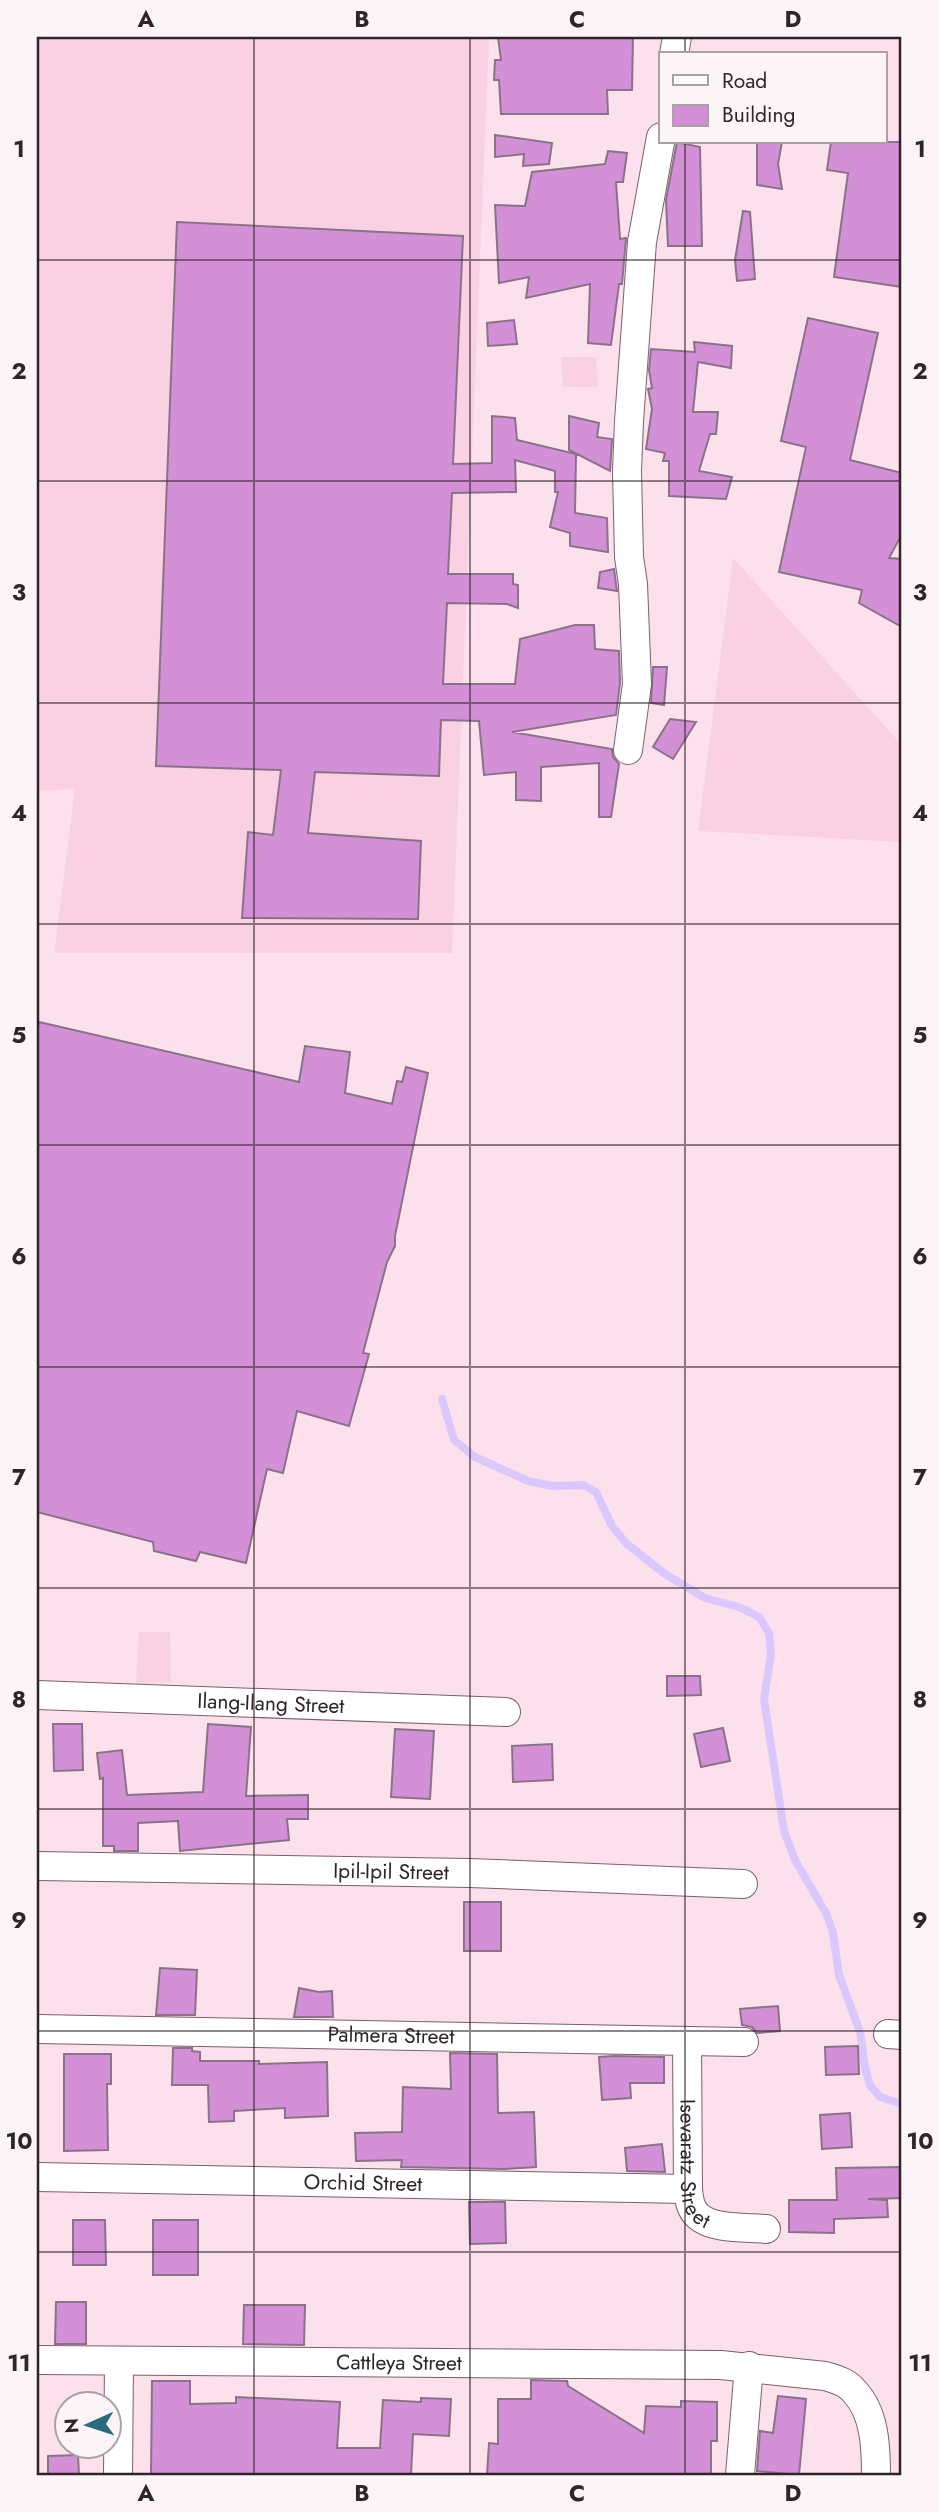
<svg xmlns="http://www.w3.org/2000/svg" width="939" height="2512" font-family="Jost,sans-serif">
<style>
.built{fill:#fad1e2}
.lines{fill:none;stroke-linecap:round;stroke-linejoin:round}
.stream{stroke:#dac8fd;stroke-width:8}
.building{fill:#d490d7;stroke:#897389;stroke-width:2}
.minor-casing{stroke:#7b5f6b;stroke-width:30}
.minor{stroke:#fff;stroke-width:28}
.grid{fill:none;stroke:#302429;stroke-width:2;stroke-opacity:0.55}
.labels{text-anchor:middle;stroke-width:7;stroke-linejoin:round;paint-order:stroke}
.street-label{font-size:21px;fill:#302429;stroke:#fcf5f8}
.neatline{fill:none;stroke:#302429;stroke-width:2.5}
.grid-label{font-size:23px;text-anchor:middle;font-weight:bold;fill:#302429}
</style>
<rect width="100%" height="100%" fill="#fce1ec"/>
<path class="built" d="M 37,37 L 489,37 L 452,953 L 54,953 L 75,789 L 37,791 Z
M 561,357 L 596,357 L 598,387 L 563,387 Z
M 733,558 L 902,745 L 902,842 L 698,831 Z
M 139,1632 L 170,1632 L 171,1682 L 136,1684 Z"/>
<g class="lines">
<path class="stream" d="M 442,1399 L 454,1440 L 475,1457 L 528,1481 L 553,1486 L 583,1485 L 596,1492 L 612,1526 L 627,1544 L 665,1574 L 705,1598 L 739,1607 L 759,1617 L 769,1633 L 771,1654 L 764,1699 L 784,1831 L 795,1860 L 827,1915 L 833,1933 L 839,1975 L 860,2032 L 865,2068 L 870,2085 L 880,2097 L 902,2104"/>
</g>
<path class="building" d="M 498,37 L 633,37 L 632,90 L 607,90 L 608,114 L 501,114 L 499,80 L 494,80 L 495,60 L 501,60 Z
M 495,135 L 552,143 L 549,164 L 523,166 L 524,154 L 495,157 Z
M 677,142 L 700,147 L 702,246 L 668,246 L 666,200 Z
M 757,142 L 782,142 L 778,164 L 782,189 L 757,185 Z
M 831,142 L 902,142 L 902,287 L 834,277 L 848,173 L 827,170 Z
M 608,151 L 627,153 L 623,182 L 616,182 L 620,239 L 626,238 L 622,284 L 619,284 L 611,345 L 588,343 L 590,284 L 526,298 L 529,277 L 499,283 L 495,205 L 525,206 L 532,172 L 605,164 Z
M 743,211 L 750,212 L 755,279 L 737,281 L 735,260 Z
M 177,222 L 463,236 L 453,464 L 492,463 L 492,416 L 515,418 L 517,440 L 576,454 L 575,513 L 607,518 L 608,552 L 570,546 L 570,533 L 550,527 L 558,492 L 555,492 L 555,471 L 515,460 L 516,492 L 452,493 L 448,574 L 513,574 L 513,584 L 518,585 L 518,608 L 507,604 L 447,603 L 443,684 L 515,684 L 520,639 L 575,625 L 594,625 L 595,649 L 619,651 L 620,683 L 616,715 L 512,732 L 612,749 L 613,757 L 619,764 L 611,817 L 599,817 L 599,763 L 541,767 L 541,801 L 516,800 L 516,772 L 484,775 L 479,721 L 441,720 L 439,776 L 315,772 L 308,833 L 421,841 L 418,919 L 242,918 L 248,832 L 273,835 L 281,770 L 156,766 Z
M 808,318 L 878,333 L 850,460 L 902,473 L 902,534 L 889,558 L 902,559 L 902,627 L 859,603 L 862,590 L 779,572 L 806,447 L 781,441 Z
M 514,320 L 517,344 L 488,346 L 487,323 Z
M 694,342 L 732,346 L 731,368 L 698,362 L 693,412 L 718,412 L 716,434 L 710,434 L 699,471 L 732,477 L 726,499 L 669,496 L 669,461 L 663,461 L 665,453 L 646,449 L 652,409 L 648,389 L 652,388 L 649,370 L 651,349 L 695,352 Z
M 569,416 L 599,423 L 597,437 L 612,439 L 610,471 L 569,450 Z
M 614,569 L 617,591 L 598,588 L 600,572 Z
M 653,667 L 667,667 L 664,705 L 651,703 Z
M 670,719 L 696,722 L 673,759 L 653,747 Z
M 39,1022 L 299,1082 L 305,1046 L 350,1052 L 345,1093 L 392,1104 L 397,1081 L 402,1082 L 406,1067 L 428,1073 L 395,1236 L 395,1246 L 387,1262 L 363,1353 L 369,1354 L 349,1426 L 297,1411 L 283,1473 L 267,1469 L 246,1563 L 200,1552 L 196,1561 L 154,1551 L 153,1542 L 37,1512 L 37,1033 Z
M 667,1676 L 700,1676 L 701,1695 L 667,1696 Z
M 53,1724 L 82,1724 L 83,1770 L 54,1771 Z
M 208,1724 L 251,1727 L 246,1796 L 308,1795 L 308,1819 L 287,1819 L 289,1840 L 180,1851 L 178,1821 L 138,1823 L 138,1851 L 114,1851 L 114,1846 L 103,1846 L 103,1778 L 100,1779 L 97,1753 L 122,1750 L 127,1795 L 203,1792 Z
M 723,1728 L 730,1761 L 701,1767 L 694,1734 Z
M 395,1729 L 434,1731 L 430,1799 L 391,1797 Z
M 552,1744 L 553,1780 L 513,1782 L 512,1746 Z
M 464,1902 L 501,1902 L 501,1951 L 464,1951 Z
M 160,1968 L 197,1970 L 195,2015 L 156,2015 Z
M 299,1988 L 319,1992 L 332,1991 L 333,2017 L 294,2017 Z
M 778,2006 L 780,2031 L 757,2033 L 752,2027 L 742,2025 L 740,2009 Z
M 858,2046 L 859,2074 L 826,2075 L 825,2047 Z
M 173,2048 L 192,2048 L 192,2051 L 200,2052 L 200,2061 L 259,2061 L 259,2064 L 327,2062 L 328,2116 L 285,2118 L 285,2108 L 234,2111 L 234,2121 L 209,2122 L 208,2085 L 172,2085 Z
M 450,2053 L 497,2054 L 498,2113 L 534,2112 L 536,2167 L 504,2169 L 401,2167 L 402,2160 L 356,2161 L 355,2133 L 402,2132 L 403,2087 L 451,2089 Z
M 64,2054 L 111,2054 L 111,2084 L 107,2084 L 108,2150 L 64,2151 Z
M 614,2056 L 664,2057 L 664,2083 L 630,2083 L 631,2098 L 602,2100 L 599,2057 Z
M 850,2113 L 852,2147 L 822,2149 L 820,2115 Z
M 662,2144 L 665,2172 L 627,2171 L 625,2148 Z
M 902,2167 L 902,2198 L 868,2199 L 887,2200 L 888,2217 L 834,2219 L 834,2233 L 789,2232 L 789,2200 L 837,2200 L 836,2168 Z
M 469,2202 L 505,2202 L 506,2243 L 470,2244 Z
M 73,2220 L 105,2220 L 106,2265 L 73,2265 Z
M 153,2220 L 198,2220 L 198,2275 L 153,2275 Z
M 56,2302 L 86,2302 L 86,2344 L 55,2344 Z
M 244,2305 L 305,2305 L 304,2345 L 243,2344 Z
M 531,2380 L 567,2381 L 568,2386 L 644,2433 L 646,2406 L 681,2407 L 681,2401 L 717,2402 L 717,2441 L 711,2441 L 711,2475 L 487,2475 L 489,2443 L 498,2444 L 498,2399 L 531,2399 Z
M 152,2381 L 190,2381 L 190,2404 L 236,2403 L 236,2397 L 340,2402 L 337,2448 L 380,2448 L 383,2400 L 421,2402 L 421,2398 L 451,2399 L 449,2436 L 413,2434 L 411,2475 L 151,2475 Z
M 778,2396 L 806,2399 L 799,2475 L 757,2471 L 760,2431 L 773,2433 Z
M 78,2455 L 79,2475 L 48,2475 L 48,2456 Z"/>
<g class="lines">
<g class="minor-casing">
<g id="minor">
<path d="M 674,54 L 677,37"/>
<path d="M 628,750 L 637,684 L 633,584 L 629,557 L 627,471 L 629,421 L 642,242 L 661,137"/>
<path id="s1" d="M 37,1695 L 506,1712"/>
<path id="s2" d="M 37,1866 L 470,1873 L 743,1884"/>
<path id="s3" d="M 37,2029 L 744,2042"/>
<path d="M 888,2034 L 902,2035"/>
<path id="s4" d="M 687,2041 L 688,2189 C 689,2199 690,2209 698,2216 C 714,2230 746,2227 766,2229"/>
<path id="s5" d="M 37,2177 L 688,2189"/>
<path id="s6" d="M 37,2360 L 721,2365 L 825,2376 C 835,2379 847,2382 854,2391 C 875,2413 876,2447 876,2475"/>
<path d="M 118,2475 L 119,2361"/>
<path d="M 740,2475 L 749,2366"/>
</g>
</g>
<use href="#minor" class="minor"/>
</g>
<path class="grid" d="M 254,37 L 254,2475M 470,37 L 470,2475M 685,37 L 685,54M 685,142 L 685,2475M 37,260 L 902,260M 37,481 L 902,481M 37,703 L 902,703M 37,924 L 902,924M 37,1145 L 902,1145M 37,1367 L 902,1367M 37,1588 L 902,1588M 37,1809 L 902,1809M 37,2031 L 902,2031M 37,2252 L 902,2252"/>
<g class="labels">
<g class="street-label">
<text dy="7" stroke="none"><textPath href="#s1" startOffset="234">Ilang-Ilang Street</textPath></text>
<text dy="7" stroke="none"><textPath href="#s2" startOffset="354">Ipil-Ipil Street</textPath></text>
<text dy="7" stroke="none"><textPath href="#s3" startOffset="354">Palmera Street</textPath></text>
<text dy="7" stroke="none"><textPath href="#s4" startOffset="124">Isevaratz Street</textPath></text>
<text dy="7" stroke="none"><textPath href="#s5" startOffset="326">Orchid Street</textPath></text>
<text dy="7" stroke="none"><textPath href="#s6" startOffset="362">Cattleya Street</textPath></text>
</g>
</g>
<rect width="939" height="2512" fill="none" stroke="#fcf5f8" stroke-width="77"/>
<rect x="659" y="52" width="228" height="91" fill="#fcf5f8" stroke="#aaa1a5" stroke-width="2"/>
<rect x="673" y="75" width="35" height="10" fill="#ffffff" stroke="#aaa1a5" stroke-width="2"/>
<text x="722" y="88" font-size="21" fill="#302429">Road</text>
<rect x="673" y="105" width="35" height="21" fill="#d490d7" stroke="#aaa1a5" stroke-width="2"/>
<text x="722" y="122" font-size="21" fill="#302429">Building</text>
<g transform="translate(88 2425) rotate(267)"><circle r="33" fill="#fcf5f8" stroke="#aaa1a5" stroke-width="2"/>
<path d="M0-5L12 26L0 18L-12 26Z" fill="#2b697f"/>
<text y="-10" font-size="19" font-weight="bold" text-anchor="middle" fill="#302429">N</text>
</g>
<rect x="38" y="38" width="862" height="2436" class="neatline"/>
<g class="grid-label">
<text x="146" y="27">A</text>
<text x="362" y="27">B</text>
<text x="577" y="27">C</text>
<text x="793" y="27">D</text>
<text x="19" y="157">1</text>
<text x="920" y="157">1</text>
<text x="19" y="379">2</text>
<text x="920" y="379">2</text>
<text x="19" y="600">3</text>
<text x="920" y="600">3</text>
<text x="19" y="821">4</text>
<text x="920" y="821">4</text>
<text x="19" y="1043">5</text>
<text x="920" y="1043">5</text>
<text x="19" y="1264">6</text>
<text x="920" y="1264">6</text>
<text x="19" y="1485">7</text>
<text x="920" y="1485">7</text>
<text x="19" y="1707">8</text>
<text x="920" y="1707">8</text>
<text x="19" y="1928">9</text>
<text x="920" y="1928">9</text>
<text x="19" y="2149">10</text>
<text x="920" y="2149">10</text>
<text x="19" y="2371">11</text>
<text x="920" y="2371">11</text>
<text x="146" y="2501">A</text>
<text x="362" y="2501">B</text>
<text x="577" y="2501">C</text>
<text x="793" y="2501">D</text>
</g>
</svg>
